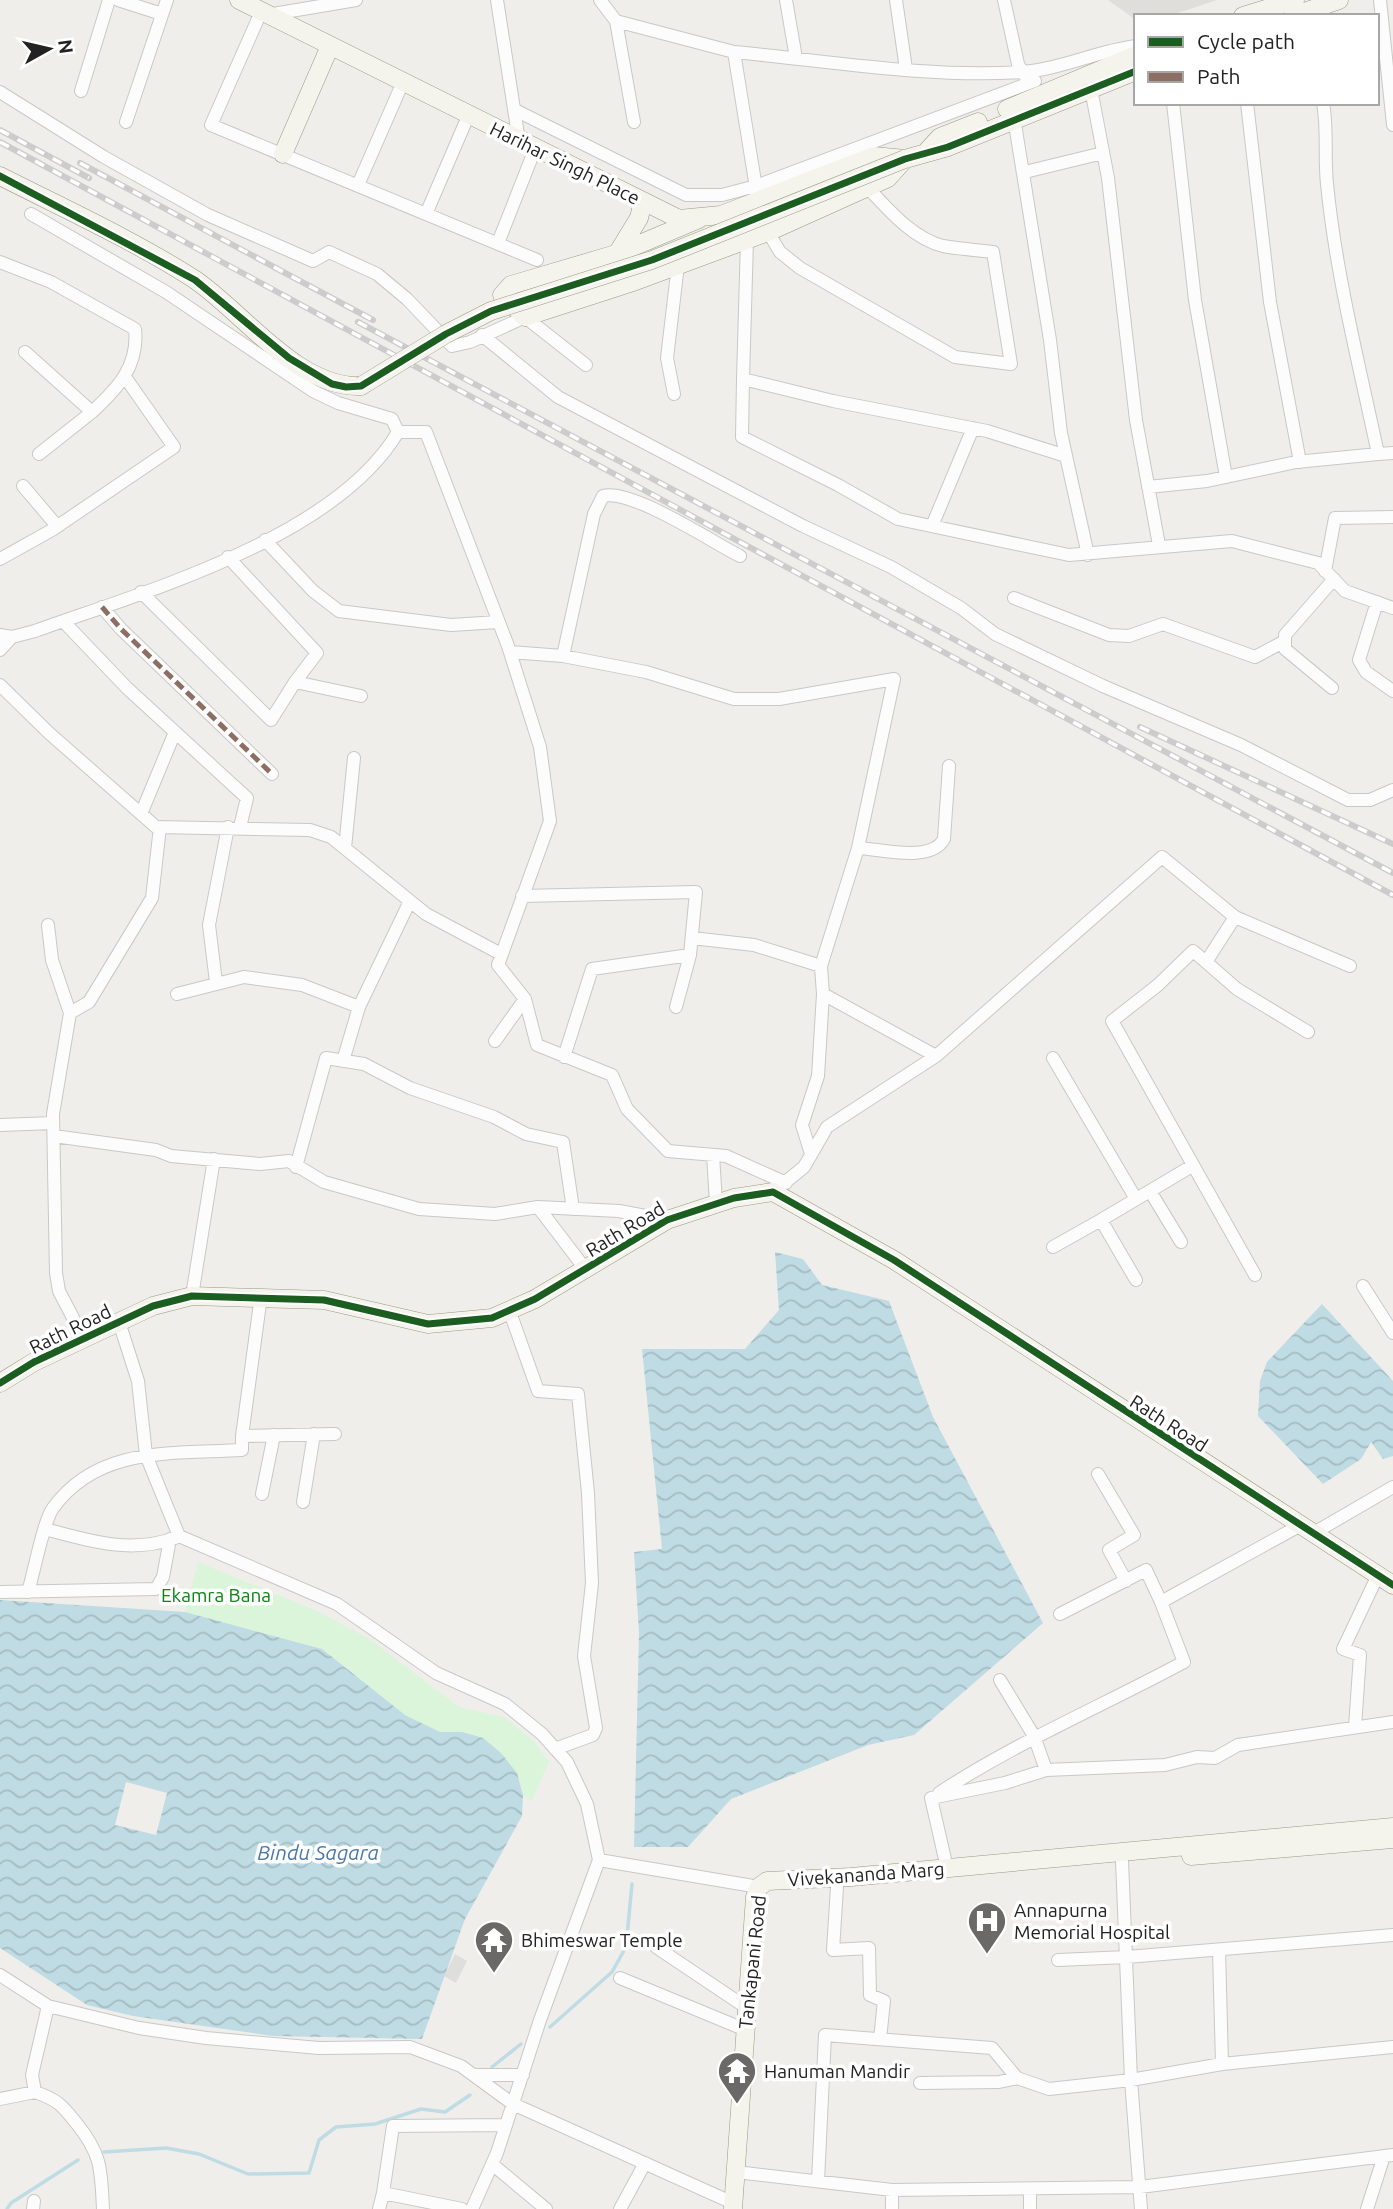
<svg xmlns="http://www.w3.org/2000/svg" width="1393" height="2209" font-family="Ubuntu,sans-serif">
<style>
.religious{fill:#dededc}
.airport{fill:#e0deda}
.park{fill:#daf5da}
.water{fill:url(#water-waves);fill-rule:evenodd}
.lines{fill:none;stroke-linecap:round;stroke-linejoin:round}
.stream{stroke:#bfdbe3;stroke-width:3.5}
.street-casing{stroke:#c9c8c7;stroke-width:14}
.secondary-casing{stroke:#999a82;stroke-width:19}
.street{stroke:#fdfcfc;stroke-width:12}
.secondary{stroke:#f4f4ed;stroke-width:18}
.rail-casing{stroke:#ccc;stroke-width:6}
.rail{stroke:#fff;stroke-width:3.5;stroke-dasharray:10;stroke-linecap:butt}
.secondary-bridge-casing{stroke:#999a82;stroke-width:19;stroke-linecap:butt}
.secondary-bridge{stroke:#f4f4ed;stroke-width:18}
.quiet{stroke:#8d6e63;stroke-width:5;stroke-dasharray:10 5;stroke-linecap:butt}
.cycleway-casing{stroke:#fff;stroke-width:11}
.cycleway{stroke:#1b5e20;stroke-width:7}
.labels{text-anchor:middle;stroke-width:7;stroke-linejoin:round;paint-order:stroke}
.street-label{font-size:19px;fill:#222;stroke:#fff}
.park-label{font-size:19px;fill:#0c8416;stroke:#fff}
.poi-label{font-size:19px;fill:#222;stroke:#fff;text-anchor:start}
.water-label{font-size:21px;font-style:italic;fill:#4a7aab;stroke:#fff}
</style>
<defs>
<pattern id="water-waves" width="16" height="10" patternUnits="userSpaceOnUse" patternTransform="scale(1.75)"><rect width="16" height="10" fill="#bfdbe3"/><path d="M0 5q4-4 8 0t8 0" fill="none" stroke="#a4bcc2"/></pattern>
</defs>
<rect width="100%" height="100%" fill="#f0eeeb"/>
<path class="religious" d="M 455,1954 L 467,1961 L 456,1983 L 444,1976 Z"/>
<path class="airport" d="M 1108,0 L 1217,0 L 1169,16 L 1136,16 L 1136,20 Z"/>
<path class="park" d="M 198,1562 L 317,1611 L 368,1638 L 459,1707 L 504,1717 L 534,1741 L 549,1762 L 532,1801 L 523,1795 L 517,1773 L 501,1753 L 462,1732 L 440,1732 L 405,1715 L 322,1649 L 185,1612 Z"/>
<path class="water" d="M 775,1252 L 803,1259 L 822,1285 L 889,1301 L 933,1417 L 1043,1623 L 914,1735 L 868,1745 L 731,1799 L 688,1847 L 634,1847 L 639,1633 L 634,1552 L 662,1549 L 642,1349 L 745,1349 L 779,1310 Z
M 1322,1304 L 1393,1381 L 1393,1456 L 1383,1459 L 1371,1442 L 1361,1459 L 1323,1484 L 1258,1416 L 1260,1381 L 1267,1362 Z
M 0,1600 L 185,1612 L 322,1649 L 405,1715 L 440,1732 L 462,1732 L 483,1738 L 501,1753 L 517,1773 L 523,1795 L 522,1816 L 465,1919 L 422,2039 L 273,2036 L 133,2016 L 87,2005 L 0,1948 ZM 126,1782 L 167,1793 L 156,1835 L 115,1825 Z"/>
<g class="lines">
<path class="stream" d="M 550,2027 L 612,1972 L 626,1947 L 632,1884
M 492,2067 L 521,2044
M 104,2152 L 166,2148 L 199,2154 L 248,2174 L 309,2173 L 319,2140 L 336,2127 L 375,2124 L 421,2109 L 445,2112 L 470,2095
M 7,2209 L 11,2203 L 78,2160"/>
<g class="street-casing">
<path id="street" d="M 118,0 L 162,14
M 497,0 L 519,141
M 600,0 L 616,21 L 734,52
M 786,0 L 796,58
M 896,0 L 906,69
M 1004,0 L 1018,64 L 1024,75
M 1380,0 L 1393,125
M 261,12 L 211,125 L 537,260
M 267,15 L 356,0
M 616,21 L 634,122
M 1091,89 L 1108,178 L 1136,420 L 1159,545
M 81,91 L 109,0
M 0,92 L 104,157 L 208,215 L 313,261 L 329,252 L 377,274 L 407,299 L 452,346 L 470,342 L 525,317 L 586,365
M 1173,103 L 1195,300 L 1226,477
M 1247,103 L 1270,302 L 1300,462
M 515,110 L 686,195 L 722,195 L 756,186 L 1035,81
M 1014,118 L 1050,340 L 1061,433 L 1088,555
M 126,122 L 167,0
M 1025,172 L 1103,153
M 358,185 L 403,82
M 757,194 L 734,52 C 829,61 927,78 1022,72 C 1062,69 1097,51 1136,46
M 426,214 L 469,114
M 768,232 L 780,252 L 800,268 L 955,357 L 1011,364 L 993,252 C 976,250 959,249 943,246 C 913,239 888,209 868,188
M 747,240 L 743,379 L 833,401 L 987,431 L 1066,456
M 498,243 L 535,149
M 0,262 L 51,282 L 135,329 C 139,366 118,388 92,412 L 25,352
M 482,335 L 558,397 L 803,526 L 891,567 L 961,608 L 995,634 L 1103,686 L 1241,745 L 1348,800 L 1370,800 L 1393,790
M 743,379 L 742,437 L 838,485 L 898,519 L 1069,555 L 1232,541 L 1318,563 L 1345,591 L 1393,608
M 674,394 L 667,358 L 678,265
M 398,432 L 426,432 L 508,646 L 540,747 L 550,821 L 498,965 L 525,999 L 537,1045 L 612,1075 L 627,1109 L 668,1151 L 726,1156 L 786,1183
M 39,454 L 92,412
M 1378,454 L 1393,453
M 23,486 L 57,526
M 1148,487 L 1207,481 L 1296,462 L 1378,454 C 1359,364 1336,275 1327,184 C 1324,156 1328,130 1323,103
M 932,526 L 973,428
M 265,540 L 313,591 L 339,611 L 451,625 L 498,622
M 228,557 L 317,653 L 295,682
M 0,559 L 52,530 L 174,447 L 125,377
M 1325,571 L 1335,518 L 1393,517
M 141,592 L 271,720 L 295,682 L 361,696
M 1014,598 L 1109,635 L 1129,636 L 1163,624 L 1255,657 L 1283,642
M 1377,602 L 1359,660 L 1366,672 L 1393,691
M 102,607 L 121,629 L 272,774
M 63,621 L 127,688 L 247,798 L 240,827
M 0,635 L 12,637 L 35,631 C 146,591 335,538 398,432 L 392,419 L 338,403 L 313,391 L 166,292 L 31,214
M 0,650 L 12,637
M 510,652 L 563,656 L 646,672 L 734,699 L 779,699 L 894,679 L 858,848 L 821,966
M 563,656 L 594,514 L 603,496 C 631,488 712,542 740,556
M 0,685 L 49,733 L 156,827 L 310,830 L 331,837 L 426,914 L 501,954
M 1332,688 L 1285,649 L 1285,635 L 1334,579
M 141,814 L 175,732
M 345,848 L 354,758
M 858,848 C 881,849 931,863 944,839 L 949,766
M 522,896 L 696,892 L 690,955 L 676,1007
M 1235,917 L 1350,966
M 48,925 L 52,960 L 70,1013
M 692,938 L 754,945 L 821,966 L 823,994 L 818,1076 L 802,1125 L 811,1154
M 1206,962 L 1237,989 L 1308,1032
M 216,982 L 209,925 L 228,827
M 177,994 L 244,977 L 302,985 L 359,1007
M 823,994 L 936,1056
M 495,1041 L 525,999
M 564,1057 L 592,969 L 690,955
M 1053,1058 L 1136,1199
M 343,1061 L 359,1007 L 410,901
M 0,1125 L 53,1123
M 54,1136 L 156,1150 L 171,1156 L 260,1164 L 289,1161 L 324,1182 L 419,1209 L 495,1214 L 538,1207 L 586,1270
M 713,1155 L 716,1203
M 296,1167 L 326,1058 L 364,1064 L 410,1088 L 494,1117 L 526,1134 L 563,1142 L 573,1209
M 1150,1191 L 1181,1242
M 773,1192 L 804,1167 L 827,1127 L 936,1056 L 1162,857 L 1235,917 L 1206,962 L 1193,951 L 1158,985 L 1112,1021 L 1255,1275
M 538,1207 L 619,1211 L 667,1220
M 1053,1247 L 1101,1220
M 1136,1280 L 1101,1220 L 1192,1166
M 1363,1286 L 1393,1333
M 192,1296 L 214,1159
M 261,1296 L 242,1436 L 335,1434
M 513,1310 L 511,1315 L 538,1391 L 578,1394 L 588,1493 L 592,1583 L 584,1656 L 596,1728 L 593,1735 L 555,1749
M 119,1322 L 138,1381 L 146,1455 L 179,1536 L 337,1604 L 436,1673 L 505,1704 L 542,1734 L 567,1762 L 587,1804 L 599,1860 L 759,1887
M 84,1339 L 59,1291 L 56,1273 L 53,1114 L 70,1013 L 89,1002 L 152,898 L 160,827
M 1098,1474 L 1134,1535 L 1109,1550 L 1126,1581
M 262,1494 L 274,1435
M 303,1502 L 314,1434
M 45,1529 C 89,1541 131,1554 175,1538
M 1312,1534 L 1393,1487
M 0,1592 L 156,1589 L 163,1577 L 170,1539
M 28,1592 C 34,1573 43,1522 53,1508 C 98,1446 172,1454 242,1450 L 242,1436
M 1060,1614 L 1146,1570 L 1161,1602
M 1000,1680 L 1034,1736 L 1046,1770
M 1355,1727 L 1360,1655 L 1343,1649 L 1378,1575
M 939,1793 C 1017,1742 1102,1706 1184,1662 L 1161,1602 L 1299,1526
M 1122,1861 L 1131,2080 L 1141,2209
M 947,1868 L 931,1798 L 1005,1783 L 1046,1770 L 1165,1765 L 1197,1757 L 1215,1758 L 1238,1745 L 1393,1722
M 837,1887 L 833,1950 L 869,1948 L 870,1995 L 884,2001 L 880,2039
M 656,1947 L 747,2008
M 1219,1950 L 1222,2064
M 1058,1960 L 1127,1957 L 1393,1935
M 0,1975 L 48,2006 L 139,2028 L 206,2038 L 319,2048 L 410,2047 L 461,2066 L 513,2104 L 733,2203
M 620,1978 L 746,2030
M 48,2006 L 32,2075 L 35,2092 C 58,2100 62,2105 77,2124 C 102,2155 101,2170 103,2209
M 474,2075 L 523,2075
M 920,2083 L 999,2082 L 1017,2078
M 0,2099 L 35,2092
M 492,2164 L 546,2209
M 736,2172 L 892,2190 L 1140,2187 L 1393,2155
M 818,2181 L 825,2035 L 992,2048 L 1017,2078 L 1049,2089 L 1131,2080 L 1222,2064 L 1393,2047
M 1030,2189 L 1030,2209
M 892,2190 L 892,2209
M 33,2209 L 34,2201
M 379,2209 L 383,2193
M 462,2209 L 383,2193 L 393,2126 L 506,2125
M 472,2209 L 497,2153 L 540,2020 L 599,1860
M 620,2209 L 645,2163
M 1367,2209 L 1384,2156"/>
</g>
<g class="secondary-casing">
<path id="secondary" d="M 239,0 L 679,219 L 721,215 L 874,156 L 905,159
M 1243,16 L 1295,0
M 1293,16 L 1339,0
M 1007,109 L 1136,55
M 928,150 L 940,137 L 978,122
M 283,154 L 330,46
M 0,176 C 65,209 133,240 194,279 C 243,312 298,389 361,386
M 699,219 L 616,254 L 511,285 L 502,295 L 525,317 L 630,283 L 768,232 L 888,178 L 905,159 L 948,147 L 1136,71
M 617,254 L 639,218 L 643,201
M 0,1383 L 34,1362 L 153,1306 L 192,1296 L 324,1300 L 428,1324 L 492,1318 L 535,1299 L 667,1220 L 734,1198 L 773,1192 L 894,1260 L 1393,1585
M 1191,1856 L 1393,1839
M 733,2209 L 755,1897 L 759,1887 L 767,1881 L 851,1877 L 1393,1827"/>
</g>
<use href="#street" class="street"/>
<use href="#secondary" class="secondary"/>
<g class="rail-casing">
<path id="rail" d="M 0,130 L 89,178
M 0,142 L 1393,895
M 80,163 L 373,320
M 358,322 L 1393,873
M 1140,727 L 1393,844"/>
</g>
<use href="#rail" class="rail"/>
<g class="secondary-bridge-casing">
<path id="secondary-bridge" d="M 361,386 L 446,334 L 491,311 L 652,260 L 905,159"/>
</g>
<use href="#secondary-bridge" class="secondary-bridge"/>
<path class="quiet" d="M 102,607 L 121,629 L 272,774"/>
<g class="cycleway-casing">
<path id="cycleway" d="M 0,176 L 195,280 L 289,358 L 332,384 L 346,387 L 361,386 L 446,334 L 491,311 L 652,260 L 905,159 L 948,147 L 1136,71
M 0,1383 L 34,1362 L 153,1306 L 192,1296 L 324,1300 L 428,1324 L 492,1318 L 535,1299 L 667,1220 L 734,1198 L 773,1192 L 894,1260 L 1393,1585"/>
</g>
<use href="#cycleway" class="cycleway"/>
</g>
<defs>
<g id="hospital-pin" transform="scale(2.0125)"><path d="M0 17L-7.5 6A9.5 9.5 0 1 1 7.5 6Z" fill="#6a6968" stroke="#fff"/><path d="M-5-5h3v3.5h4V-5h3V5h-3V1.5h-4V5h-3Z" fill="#fff"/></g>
<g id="temple-pin" transform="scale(2.0125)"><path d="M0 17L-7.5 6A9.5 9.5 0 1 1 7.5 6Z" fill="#6a6968" stroke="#fff"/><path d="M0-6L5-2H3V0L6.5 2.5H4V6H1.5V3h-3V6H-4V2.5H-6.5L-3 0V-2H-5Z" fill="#fff"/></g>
</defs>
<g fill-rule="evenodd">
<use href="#hospital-pin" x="987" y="1921"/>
<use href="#temple-pin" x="494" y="1940"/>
<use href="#temple-pin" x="737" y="2071"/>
</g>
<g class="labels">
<g class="street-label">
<text transform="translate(565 163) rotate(26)" y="7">Harihar Singh Place</text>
<text transform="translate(625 1229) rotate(-31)" y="7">Rath Road</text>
<text transform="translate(70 1329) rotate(-26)" y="7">Rath Road</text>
<text transform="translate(1169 1423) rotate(33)" y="7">Rath Road</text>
<text transform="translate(866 1874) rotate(-4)" y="7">Vivekananda Marg</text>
<text transform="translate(752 1962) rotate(-84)" y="7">Tankapani Road</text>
</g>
<g class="park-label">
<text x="216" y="1602">Ekamra Bana</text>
</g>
<g class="poi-label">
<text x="1014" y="1917">Annapurna<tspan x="1014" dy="22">Memorial Hospital</tspan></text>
<text x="521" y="1947">Bhimeswar Temple</text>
<text x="764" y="2078">Hanuman Mandir</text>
</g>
<g class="water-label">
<text x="318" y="1860">Bindu Sagara</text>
</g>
</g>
<rect x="1134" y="14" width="245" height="91" fill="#ffffff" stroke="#a7a7a7" stroke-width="2"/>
<rect x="1148" y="37" width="35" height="10" fill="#1b5e20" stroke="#a7a7a7" stroke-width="2"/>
<text x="1197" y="49" font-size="21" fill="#222222">Cycle path</text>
<rect x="1148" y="72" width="35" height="10" fill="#8d6e63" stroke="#a7a7a7" stroke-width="2"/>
<text x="1197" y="84" font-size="21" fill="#222222">Path</text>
<g transform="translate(49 49) rotate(82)" stroke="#ffffff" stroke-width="5" paint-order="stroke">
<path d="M0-5L12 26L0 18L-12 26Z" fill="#222222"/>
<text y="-10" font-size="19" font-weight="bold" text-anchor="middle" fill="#222222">N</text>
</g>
</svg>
